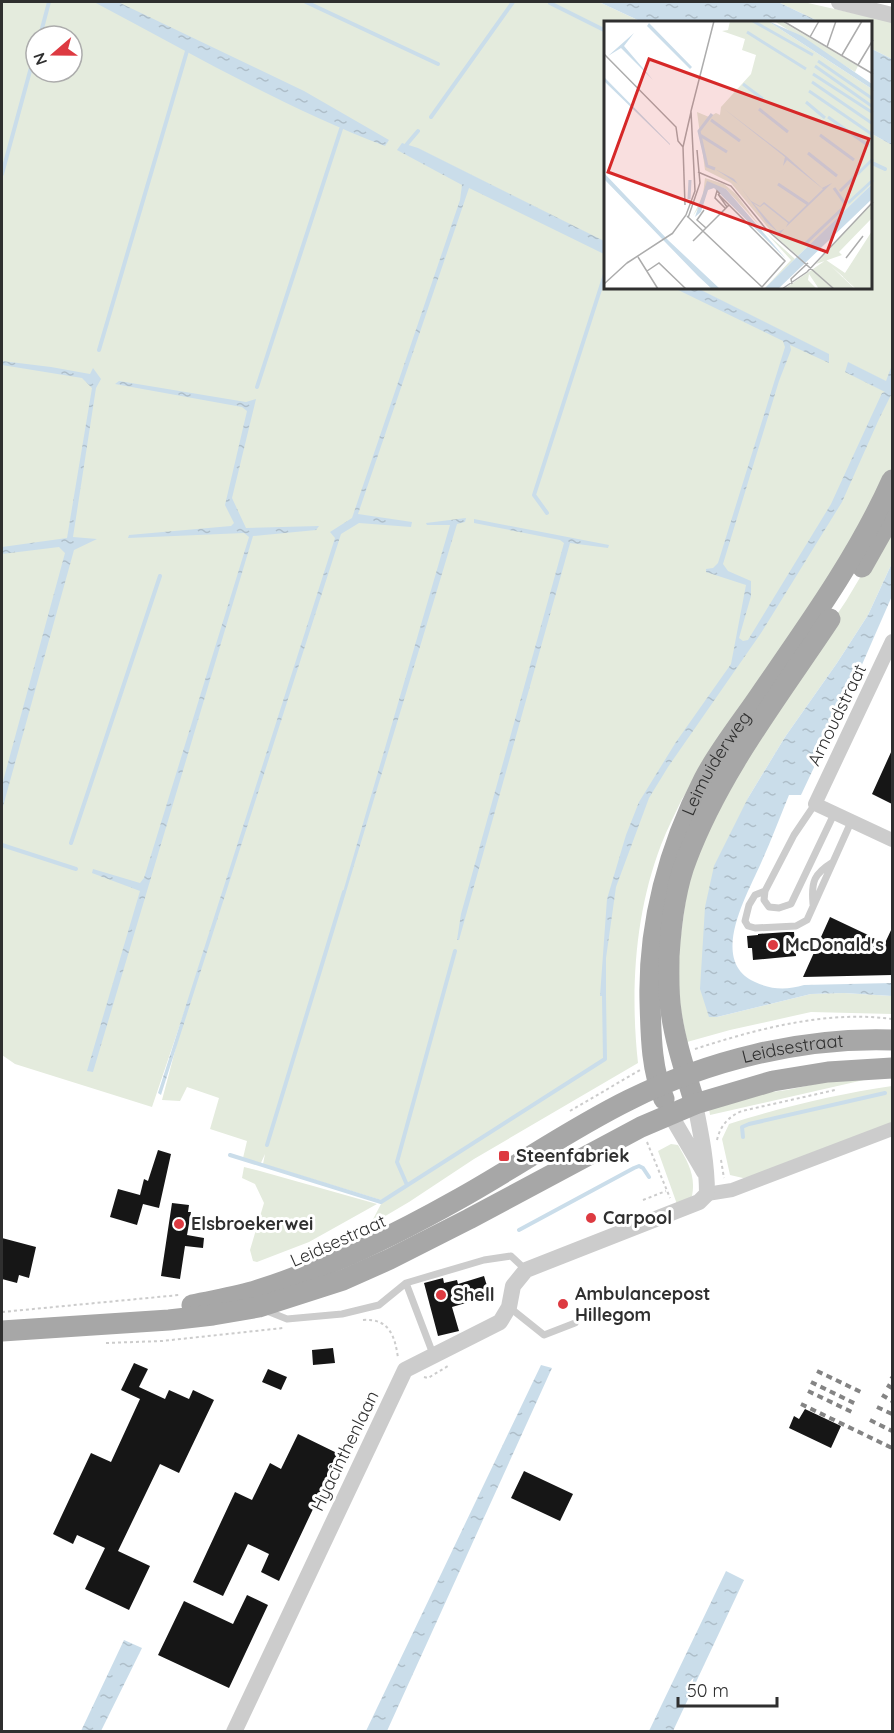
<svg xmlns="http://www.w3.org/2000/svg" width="894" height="1733" font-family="Quicksand,sans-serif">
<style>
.grass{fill:#e4ebdd;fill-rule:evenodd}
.water{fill:url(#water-ripples)}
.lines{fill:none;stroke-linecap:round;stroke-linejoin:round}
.stream{stroke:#caddea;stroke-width:4}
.building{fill:#161616}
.path{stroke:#ccc;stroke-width:2;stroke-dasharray:3 3;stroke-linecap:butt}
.service{stroke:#ccc;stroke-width:7}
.minor{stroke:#ccc;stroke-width:14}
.tertiary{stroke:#ccc;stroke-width:16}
.primary{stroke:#a7a7a7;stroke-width:21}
.rail{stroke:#848484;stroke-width:4;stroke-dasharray:6 4.5;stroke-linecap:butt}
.poi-dot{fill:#dd3a41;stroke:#fff;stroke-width:2}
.labels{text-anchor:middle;stroke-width:6;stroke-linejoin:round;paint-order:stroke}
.street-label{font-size:18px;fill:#2f2f2f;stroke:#fff}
.poi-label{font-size:18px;font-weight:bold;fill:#2f2f2f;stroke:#fff;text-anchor:start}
.inset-river{fill:none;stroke:#caddea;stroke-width:3}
.inset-road{fill:none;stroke:#acacac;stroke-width:1.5}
.view{fill:#d62828;fill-opacity:0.15;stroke:#d62828;stroke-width:3}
.inset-edge{fill:none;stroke:#2f2f2f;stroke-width:3}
</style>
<defs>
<pattern id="water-ripples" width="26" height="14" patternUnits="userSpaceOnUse" patternTransform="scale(1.5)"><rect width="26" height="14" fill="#caddea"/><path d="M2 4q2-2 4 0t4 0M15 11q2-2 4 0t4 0" fill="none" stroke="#aebec9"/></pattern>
</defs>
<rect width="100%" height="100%" fill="#fff"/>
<path class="grass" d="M 2,2 L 599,2 L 642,22 L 606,22 L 606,288 L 872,288 L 872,134 L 892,145 L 892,467 L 860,536 L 682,799 C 675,814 667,829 661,845 C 635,913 630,990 638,1063 L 474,1159 L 409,1202 L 370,1225 L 381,1204 L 400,1189 L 381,1200 L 263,1164 L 265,1154 L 260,1165 L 243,1158 L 247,1141 L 210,1129 L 219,1098 L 187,1087 L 180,1101 L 162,1100 L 189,998 L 152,1107 L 15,1064 L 2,1055 ZM 36,36 L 72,36 L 72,72 L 36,72 Z
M 778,2 L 808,3 L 892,22 L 892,59 L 872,49 L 872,22 L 820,22 Z
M 892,524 L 892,563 L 868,615 L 837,663 L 785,737 L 748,798 L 709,1017 L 717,1017 L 811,994 L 844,993 L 892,996 L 892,1014 L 811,1012 L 730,1030 L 687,1042 L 675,978 L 691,862 L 775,707 L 846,601 Z
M 890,1074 L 710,1115 L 709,1109 L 732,1097 L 787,1090 L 825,1082 Z
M 892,1086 L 892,1123 L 765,1176 L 743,1178 L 730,1175 L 722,1139 L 729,1124 C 782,1107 838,1094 892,1086 Z
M 671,1144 L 678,1145 C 688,1162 696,1176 692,1196 L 678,1207 L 658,1151 Z
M 244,1167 L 260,1171 L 377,1204 L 309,1242 L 257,1262 L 253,1261 L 250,1250 L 264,1203 L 255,1184 L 242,1178 Z"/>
<path class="water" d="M 94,2 L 118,2 L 304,91 L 389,140 L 385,146 C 284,108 189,52 94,2 Z
M 599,2 L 778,2 L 820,22 L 642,22 Z
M 872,49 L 892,59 L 892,145 L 872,134 Z
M 402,143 L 418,148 L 606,242 L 606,255 L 469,188 L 358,514 L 412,522 L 411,527 L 359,523 L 341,534 L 161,1095 L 158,1093 L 335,538 L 330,532 L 352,518 L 460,200 L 462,185 L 397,150 Z
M 674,288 L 697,288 L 829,354 L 829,363 L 790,345 L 791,350 L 779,381 L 723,564 L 728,571 L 751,581 L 751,596 L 739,638 L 743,641 L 748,640 L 831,504 L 882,393 L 885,392 L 845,372 L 848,362 L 886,381 L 892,365 L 892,393 L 879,419 L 842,502 L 761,633 L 668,767 L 649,798 L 616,887 L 606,958 L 606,996 L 600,996 L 607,899 L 626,835 L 639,802 L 676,742 L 731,664 L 746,585 L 706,572 L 706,569 L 713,568 L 718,563 L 785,347 L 783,341 Z
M 2,361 L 51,367 L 90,374 L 93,368 L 101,379 L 96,388 L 73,537 L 97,539 L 74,550 L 2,810 L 2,785 L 65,553 L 59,547 L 2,554 L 2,547 L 67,538 L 92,388 L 82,378 L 2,365 Z
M 119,381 L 246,402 L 256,399 L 232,498 L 246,528 L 319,526 L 316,530 L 253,536 L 93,1072 L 87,1071 L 140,891 L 92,873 L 93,869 L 140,883 L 144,878 L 249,537 L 244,533 L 128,538 L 129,535 L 231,526 L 234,523 L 225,505 L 247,411 L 242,407 L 115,384 Z
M 466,518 L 465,522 L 457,524 L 346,892 L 343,892 L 450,525 L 427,525 L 426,523 Z
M 474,519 L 609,545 L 608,548 L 570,543 L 459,940 L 457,940 L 461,914 L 564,543 L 560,540 L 474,523 Z
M 892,563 L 892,596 L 857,676 L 801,795 L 789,795 C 780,817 771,841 761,863 C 747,895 708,961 755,982 C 772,990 787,990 804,985 L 892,983 L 892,996 L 844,993 L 811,994 L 717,1017 L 709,1017 L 700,989 L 705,907 L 714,866 L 748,798 L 785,737 L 837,663 L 868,615 Z
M 541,1365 L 552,1368 L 387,1731 L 366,1731 Z
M 726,1571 L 744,1580 L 673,1731 L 649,1731 Z
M 124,1640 L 142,1648 L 101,1731 L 81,1731 Z"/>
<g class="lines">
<path class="stream" d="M 306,2 L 438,64
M 550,3 L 606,31
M 40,36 L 49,2
M 431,117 L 513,2
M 407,144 L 418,131
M 872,163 L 885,169
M 2,174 L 36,49
M 99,350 L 187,51
M 257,387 L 341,129
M 547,513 L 534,495 L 606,271
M 71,843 L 160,576
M 2,845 L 76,869
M 743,1137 L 742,1127 L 749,1124 L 885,1093
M 267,1145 L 344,892
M 230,1155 L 381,1202 L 605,1059 L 604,996
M 407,1185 L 397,1162 L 455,951
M 519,1230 L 634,1168 L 639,1166 L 643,1168 L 649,1177"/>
</g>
<path class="building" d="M 892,750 L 892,804 L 872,794 Z
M 830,917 L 885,943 L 892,928 L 892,975 L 803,977 Z
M 787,932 L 794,932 L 796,956 L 753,960 L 752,948 L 748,948 L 747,936 L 758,935 L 758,934 Z
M 158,1150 L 171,1154 L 159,1208 L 143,1204 L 137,1225 L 110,1217 L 118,1189 L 140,1195 L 144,1179 L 148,1181 Z
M 172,1203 L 189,1205 L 188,1212 L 191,1212 L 187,1235 L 204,1238 L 203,1248 L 185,1246 L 180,1279 L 161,1276 Z
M 2,1238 L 36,1247 L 29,1278 L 19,1275 L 17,1283 L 2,1279 Z
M 484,1276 L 490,1296 L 452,1307 L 459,1331 L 438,1336 L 424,1283 L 443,1278 L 444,1283 L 457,1280 L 458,1284 Z
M 333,1348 L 335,1363 L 313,1365 L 312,1350 Z
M 134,1363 L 148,1369 L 139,1387 L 165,1399 L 169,1390 L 189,1399 L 193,1390 L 214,1400 L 179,1473 L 160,1464 L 118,1551 L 150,1566 L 129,1610 L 85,1589 L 105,1548 L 77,1535 L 73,1544 L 53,1534 L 91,1453 L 111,1462 L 140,1399 L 121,1390 Z
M 268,1369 L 287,1377 L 281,1390 L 262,1382 Z
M 805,1409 L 841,1426 L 831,1448 L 789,1428 L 794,1416 L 799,1419 Z
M 298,1434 L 339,1454 L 279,1581 L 261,1572 L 269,1554 L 248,1544 L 223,1596 L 193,1582 L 235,1492 L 252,1500 L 270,1463 L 281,1469 Z
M 524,1471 L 573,1494 L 560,1521 L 511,1498 Z
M 247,1595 L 268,1605 L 229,1688 L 158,1655 L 184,1601 L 233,1624 Z"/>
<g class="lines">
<path class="path" d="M 695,1049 C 757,1029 827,1010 892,1019
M 570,1111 L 640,1070
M 717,1140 C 720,1126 729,1116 742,1111 L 835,1090
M 647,1142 L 670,1198
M 721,1160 L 724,1178
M 643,1200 L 666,1191
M 2,1312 L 179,1295
M 363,1320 C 389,1318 395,1336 398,1358
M 106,1343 L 162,1341 L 283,1328
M 424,1377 L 428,1378 L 448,1366"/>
<path class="service" d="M 815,804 L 794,835 L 765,891 L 764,900 L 769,907 L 779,908 L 791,904 L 834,814
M 765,891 L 755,895 L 749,905 L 745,921 L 748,926 L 755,928 L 796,926 L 807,920 L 851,822
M 813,904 C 811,881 814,874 833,862
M 406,1283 L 433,1354
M 509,1307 L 544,1335 L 575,1323
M 267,1311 L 287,1319 L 342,1314 L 379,1305 L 406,1283 L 484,1260 L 511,1256 L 526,1270"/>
<path class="minor" d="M 892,641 L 815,804 L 892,840
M 707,1194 L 732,1190 L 892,1129"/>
<path class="tertiary" d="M 839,2 L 892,15
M 670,1114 L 704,1172
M 234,1732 L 405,1370 L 500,1322 L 509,1307 L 513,1286 L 526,1270 L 699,1202 L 707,1194 C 707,1163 701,1134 695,1104"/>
<g class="primary">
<path d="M 862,567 L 892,514"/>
<path id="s1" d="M 664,1099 C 651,1069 651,1034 650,1001 C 648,924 669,847 704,779 C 719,750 744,719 762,692 C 809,624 858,556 892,480"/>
<path d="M 695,1104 C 686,1074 675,1042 671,1011 C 668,993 669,975 669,956 C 671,924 675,888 687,858 C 720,771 779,696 830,619"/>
<path id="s2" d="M 192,1305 C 214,1300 237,1297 258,1290 C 328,1268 393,1236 457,1200 C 515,1168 570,1129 629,1100 C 709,1060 803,1037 892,1040"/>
<path d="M 2,1331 L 169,1320 L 213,1315 L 259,1307 L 343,1280 L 390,1259 L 469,1219 L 641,1127 L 695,1104 L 773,1081 L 828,1072 L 892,1068"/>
</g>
<path class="rail" d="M 817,1371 L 863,1393
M 891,1376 L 892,1377
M 811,1382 L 858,1405
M 887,1385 L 892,1388
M 808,1391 L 854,1413
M 882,1395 L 892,1401
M 801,1404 L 892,1448
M 877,1407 L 892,1414
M 870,1420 L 892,1431"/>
</g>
<g class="poi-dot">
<circle cx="773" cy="945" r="6"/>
<rect x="498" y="1150" width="12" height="12" rx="3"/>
<circle cx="591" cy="1218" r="6"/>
<circle cx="179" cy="1224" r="6"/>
<circle cx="441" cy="1295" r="6"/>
<circle cx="563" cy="1304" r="6"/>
</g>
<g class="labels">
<g class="street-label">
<text transform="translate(837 715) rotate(-64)" y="6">Arnoudstraat</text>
<text dy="6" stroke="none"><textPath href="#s1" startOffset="350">Leimuiderweg</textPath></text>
<text dy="6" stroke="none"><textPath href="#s2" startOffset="658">Leidsestraat</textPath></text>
<text transform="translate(338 1241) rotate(-24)" y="6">Leidsestraat</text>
<text transform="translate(345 1451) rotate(-64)" y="6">Hyacinthenlaan</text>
</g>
<g class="poi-label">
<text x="785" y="951">McDonald's</text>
<text x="516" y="1162">Steenfabriek</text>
<text x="603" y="1224">Carpool</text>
<text x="191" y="1230">Elsbroekerwei</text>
<text x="575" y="1300">Ambulancepost<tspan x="575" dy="21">Hillegom</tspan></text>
<text x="453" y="1301">Shell</text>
</g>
</g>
<g transform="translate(604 21)">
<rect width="268" height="268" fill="#fff"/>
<path d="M 126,0 L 164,0 L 268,68 L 268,163 L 194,235 L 171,215 L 127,162 L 101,149 L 93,91 L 105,96 L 112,92 L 116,94 L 117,86 L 147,53 L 152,34 L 138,29 L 141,18 L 118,10 L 124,9 ZM 101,157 L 120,163 L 132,173 L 158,208 L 191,238 L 160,268 L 187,239 L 122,168 L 103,162 L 100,179 L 89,195 L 99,174 ZM 268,181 L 268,197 L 235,231 L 238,234 L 212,243 ZM 268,210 L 253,268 L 227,245 L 251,268 L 215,268 L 205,253 L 204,259 L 213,268 L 180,268 L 222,239 L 241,252 Z" fill="#e4ebdd"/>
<path d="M 170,0 L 177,0 L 254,45 L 251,51 Z" fill="#e4ebdd"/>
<path d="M 268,213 L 268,268 L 252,268 L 239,256 Z" fill="#e4ebdd"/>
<path d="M 164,0 L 198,15 L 268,63 L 268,68 ZM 45,2 L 88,46 L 86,48 L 43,5 ZM 30,12 L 20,25 L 49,59 L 17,27 L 4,35 ZM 0,56 L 66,123 L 66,124 L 0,60 ZM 119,87 L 182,135 L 218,167 L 228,162 L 182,206 L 184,202 L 160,183 L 156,186 L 149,182 L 174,211 L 180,208 L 176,213 L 195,229 L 162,201 L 134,163 L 111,148 L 130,158 L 147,180 L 156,185 L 160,181 L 185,201 L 219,168 L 183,139 L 179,145 L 181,136 ZM 0,152 L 64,219 L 116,268 L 108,268 L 94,255 L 0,158 ZM 103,160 L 122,168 L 182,238 L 110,167 L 104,169 L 97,191 L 91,196 ZM 268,163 L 268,178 L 174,268 L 160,268 Z" fill="#caddea"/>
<path class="inset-river" d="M 149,0 L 209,34M 143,11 L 202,48M 214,40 L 269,78M 211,45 L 269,86M 209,53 L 269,92M 208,61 L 269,103M 139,63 L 159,78M 205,70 L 269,114M 202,81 L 221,97M 155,88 L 184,111M 108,93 L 95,110 L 103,145 L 111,148M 224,96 L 265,125M 107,99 L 136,120M 96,114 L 123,131M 216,114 L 250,139M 204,132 L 233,155M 174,163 L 204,183M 230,167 L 242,184M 236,170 L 269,138M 85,178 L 86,159M 244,182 L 269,159M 202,222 L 239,187"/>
<path class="inset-road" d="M 179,0 L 269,53M 206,16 L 215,0M 223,26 L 232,0M 0,33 L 72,106 L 74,120 L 79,126 L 81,184M 238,34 L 258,0M 254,44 L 269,19M 79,126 L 87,91M 94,151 L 127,165 L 162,208 L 230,268M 116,173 L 113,170 L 111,177 L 121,187M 100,189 L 93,199 L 102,207M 83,195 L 158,266 L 181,240 L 114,173 L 123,186M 84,197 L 96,162 L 93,129M 68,213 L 82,194 L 91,170 L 87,90 L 110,0M 89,220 L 125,184M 34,236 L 54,268M 242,237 L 259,215M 23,242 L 69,212M 43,250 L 55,242 L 82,268M 0,263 L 24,241M 188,263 L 187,258 L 204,242M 178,268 L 203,251 L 269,181"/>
<path class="view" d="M 45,38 L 265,118 L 223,231 L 4,151 Z"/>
<rect width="268" height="268" class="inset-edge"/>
</g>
<rect width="894" height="1733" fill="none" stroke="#2f2f2f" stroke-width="6"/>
<g transform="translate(54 54) rotate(250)"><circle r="28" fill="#ffffff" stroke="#acacac" stroke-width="1.5"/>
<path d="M0-4.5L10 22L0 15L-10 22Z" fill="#dd3a41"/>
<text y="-9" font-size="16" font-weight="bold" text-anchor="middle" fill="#2f2f2f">N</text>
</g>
<path d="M678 1697v9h99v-9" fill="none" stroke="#2f2f2f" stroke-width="3"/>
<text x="687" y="1697" font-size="18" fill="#2f2f2f" stroke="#ffffff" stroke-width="4.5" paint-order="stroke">50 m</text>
</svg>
